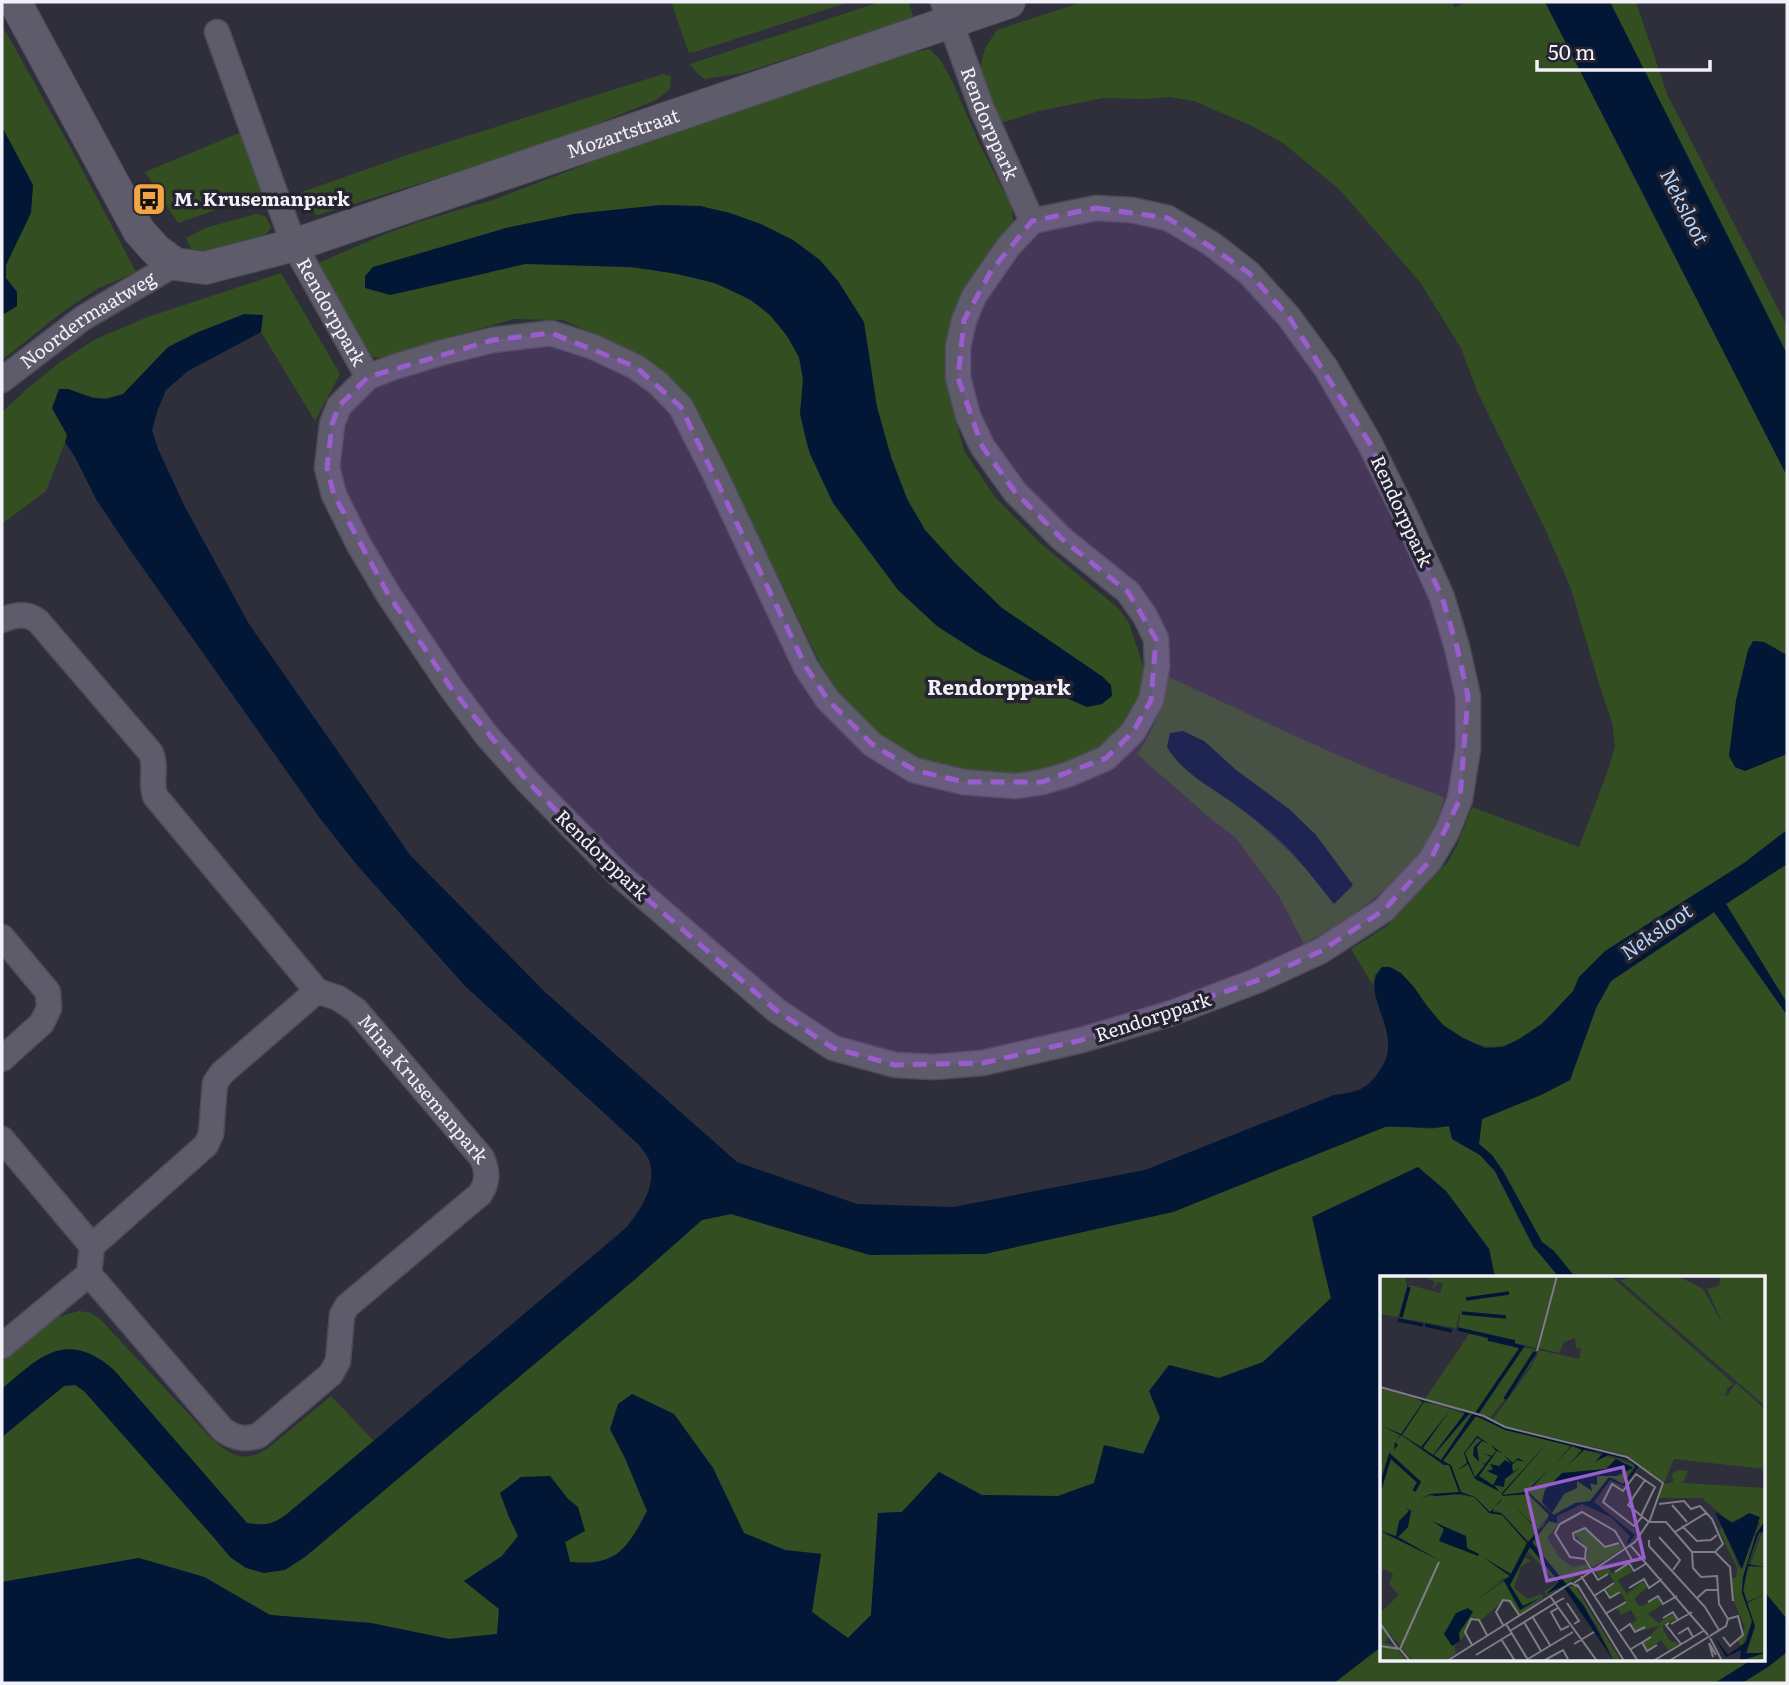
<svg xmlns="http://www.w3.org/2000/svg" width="1789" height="1685" font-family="Literata,serif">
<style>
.green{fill:#334f22;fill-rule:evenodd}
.water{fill:#011735}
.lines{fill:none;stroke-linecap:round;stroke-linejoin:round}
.minor-casing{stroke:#4c4b56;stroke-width:27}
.tertiary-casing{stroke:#4c4b56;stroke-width:34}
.minor{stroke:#5e5c6b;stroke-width:24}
.tertiary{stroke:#5e5c6b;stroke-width:32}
.marked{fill:#995dce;fill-opacity:0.2;stroke:#995dce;stroke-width:5;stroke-dasharray:14 9;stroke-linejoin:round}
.labels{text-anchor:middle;stroke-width:7;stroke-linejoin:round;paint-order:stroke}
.street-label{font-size:19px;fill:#f2f1fa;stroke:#262430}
.poi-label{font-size:19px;font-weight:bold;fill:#f2f1fa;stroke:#262430;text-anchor:start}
.water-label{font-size:21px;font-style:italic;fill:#b4d4fd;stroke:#262430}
.neighbourhood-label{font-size:21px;font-weight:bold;fill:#f2f1fa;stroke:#262430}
.inset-river{fill:none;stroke:#011735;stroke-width:3.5}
.inset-road{fill:none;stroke:#7d7c87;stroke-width:2}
.view{fill:#995dce;fill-opacity:0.15;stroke:#995dce;stroke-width:3.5}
.inset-edge{fill:none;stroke:#f2f1fa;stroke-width:3.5}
</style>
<rect width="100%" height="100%" fill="#2f2e3b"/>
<path class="green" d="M 671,2 L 850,2 L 698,51 L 689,53 Z
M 880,2 L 909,2 L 913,16 L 904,21 L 743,73 L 704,79 L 696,72 L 690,64 Z
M 1082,2 L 1452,2 L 1455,8 L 1466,2 L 1545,2 L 1787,476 L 1787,830 L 1744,863 L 1579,977 C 1577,982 1576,988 1573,992 C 1563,1006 1542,1023 1529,1033 C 1504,1050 1484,1052 1459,1035 C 1452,1031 1446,1028 1441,1023 C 1423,1004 1413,980 1390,967 L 1375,974 L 1373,985 L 1351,949 L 1387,926 L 1448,862 L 1458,843 L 1472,807 L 1579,847 L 1607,773 L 1615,747 L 1612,722 L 1600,687 L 1571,589 L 1547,533 L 1478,393 L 1461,348 L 1420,282 L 1339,189 L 1283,143 L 1252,126 L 1194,101 L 1169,97 L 1143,99 L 1103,98 L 1039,111 L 1001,123 L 980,69 L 985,48 L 997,30 Z
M 1610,2 L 1636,2 L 1667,94 L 1787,326 L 1787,354 Z
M 2,25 L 74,154 L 136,272 L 97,289 L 65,310 L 2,360 L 2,313 L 4,313 L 17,292 L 6,278 L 6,265 L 30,213 L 33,185 L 2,127 Z
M 930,49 L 941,61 L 951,79 L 981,147 L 1011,206 L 1014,225 L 966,287 L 952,405 L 964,451 L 995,497 L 1040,543 L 1119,609 L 1129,623 L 1143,666 L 1145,680 L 1133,714 L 1105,745 L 1055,773 L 996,777 L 927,763 L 876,738 L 830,684 L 704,422 L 683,393 L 664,373 L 643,356 L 563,320 L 513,319 L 382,358 L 368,356 L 316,264 L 385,234 L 418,222 L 496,199 L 706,118 L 904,54 ZM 661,205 L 700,206 L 877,407 L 891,457 L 907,499 L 925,530 L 956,564 L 1002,608 L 1040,636 L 1102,703 L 1087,707 L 1062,696 L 979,653 L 937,626 L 800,414 C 802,396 806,374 798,356 C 764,275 661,267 585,266 C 565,265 545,263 526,264 C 512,265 498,270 484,274 C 453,281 422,288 390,295 L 506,228 L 574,214 Z
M 663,74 L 671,76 L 670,89 L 656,100 L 545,145 L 318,215 L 305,210 L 298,201 L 299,193 L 410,154 Z
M 244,131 L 265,193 L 178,223 L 145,172 Z
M 256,214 L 265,216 L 271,227 C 264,244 231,251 213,251 C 206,251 198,250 191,249 L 186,238 L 205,228 Z
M 281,273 L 340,374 L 315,421 L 261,332 L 262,316 L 123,394 C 98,402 91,397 68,389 L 52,408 L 68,435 L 46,491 L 2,524 L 2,412 L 27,389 L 60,362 L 94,340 L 145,318 Z
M 1169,677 C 1260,719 1349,764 1444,797 C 1439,819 1429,841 1416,860 C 1411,867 1403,873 1396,879 C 1369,905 1338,926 1304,944 L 1279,896 L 1236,838 L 1210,818 L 1137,754 C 1154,731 1162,704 1169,677 ZM 1204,741 L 1236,770 L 1289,809 L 1316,835 L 1304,867 C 1283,845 1262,825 1238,807 C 1213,787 1184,775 1167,747 Z
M 1787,864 L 1787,1003 L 1726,904 Z
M 1715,912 L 1787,1015 L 1787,1619 L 1763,1590 L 1763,1277 L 1575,1277 L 1554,1251 L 1542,1242 L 1503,1171 L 1492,1155 L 1479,1144 L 1482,1119 L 1541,1095 L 1570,1080 L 1596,1008 L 1611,981 Z
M 1401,1126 L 1431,1129 L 1449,1126 L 1452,1139 L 1480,1155 L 1495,1172 L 1533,1246 L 1559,1277 L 1495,1277 L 1489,1249 L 1446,1191 L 1418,1167 L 1313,1217 L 1321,1260 L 1331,1298 L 1263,1362 L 1219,1378 L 1169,1365 L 1160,1418 L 1143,1455 L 1094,1483 L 1058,1496 L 982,1495 L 939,1472 L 902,1512 L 878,1513 L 871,1615 L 848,1638 L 812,1612 L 821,1554 L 785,1550 L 744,1533 L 713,1468 L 674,1414 L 632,1394 L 610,1429 L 625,1458 L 647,1511 C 642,1521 637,1533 631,1541 C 615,1561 594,1564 570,1562 L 565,1541 L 578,1507 L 568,1499 L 550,1476 L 500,1493 L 509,1517 L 519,1536 L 502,1556 L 464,1581 L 499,1609 L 497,1634 L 449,1639 L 371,1623 L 270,1615 L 205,1577 L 139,1558 L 2,1582 L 2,1437 L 64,1386 L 75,1385 L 84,1391 L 216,1540 L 230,1557 L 305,1557 L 633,1281 L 702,1220 L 731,1214 L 870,1255 L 1173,1212 L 1385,1127 Z
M 79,1311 L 91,1313 L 100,1319 L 213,1440 C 232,1456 245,1463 267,1449 L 331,1396 L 374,1441 L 287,1514 C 272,1525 266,1525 247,1523 L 114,1370 C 67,1329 40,1356 2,1389 L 2,1362 L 54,1318 Z
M 1381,1647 L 1381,1659 L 1753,1659 L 1715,1683 L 1334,1683 Z
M 1787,1652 L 1787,1683 L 1742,1683 L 1768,1667 Z"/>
<path class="water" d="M 1545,2 L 1610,2 L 1787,354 L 1787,476 Z
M 2,127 L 33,185 L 31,213 L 6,265 L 6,278 L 17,292 L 17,306 L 4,314 L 2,313 Z
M 661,205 L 700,206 L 730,213 L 761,224 L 793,240 L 820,260 L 838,281 L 864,322 L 877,407 L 891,457 L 907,499 L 925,530 L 956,564 L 1002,608 L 1103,677 L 1111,685 L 1112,696 L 1102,704 L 1087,707 L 1062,696 L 979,653 L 937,626 L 898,590 L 833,503 L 810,454 L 807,444 L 800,414 L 803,379 L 799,357 L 787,336 L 770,315 L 751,300 L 715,283 L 677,274 L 632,267 L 525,264 L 390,295 L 365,288 L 365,276 L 373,267 L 506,228 L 574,214 Z
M 244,314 L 263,315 L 261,332 L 188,371 L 166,390 L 158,409 L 152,430 L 158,449 L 185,507 L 249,624 L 410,855 L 546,993 L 737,1162 L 857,1204 L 953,1207 L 1145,1170 L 1334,1095 C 1357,1092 1367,1090 1380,1070 C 1407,1032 1356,994 1382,967 L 1390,967 L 1401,973 L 1414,987 L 1427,1006 L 1443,1025 L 1463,1038 L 1485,1048 L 1503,1047 L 1519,1039 L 1542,1024 L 1573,991 L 1579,977 L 1605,951 L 1744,863 L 1787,830 L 1787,864 L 1726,904 L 1787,1003 L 1787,1015 L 1714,912 L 1611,981 L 1596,1008 L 1570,1080 L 1541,1095 L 1482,1119 L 1479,1144 L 1492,1155 L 1503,1171 L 1542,1242 L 1554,1251 L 1575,1277 L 1559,1277 L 1533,1246 L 1495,1171 L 1480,1155 L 1452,1139 L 1449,1126 C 1427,1130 1407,1126 1385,1127 L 1173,1212 L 985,1254 L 870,1255 L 731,1214 L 702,1220 L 633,1281 L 305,1557 L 285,1570 L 264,1573 L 246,1568 L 230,1557 L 216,1540 L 84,1391 L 75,1385 L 64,1386 L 2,1437 L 2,1389 C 40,1356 67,1329 114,1370 L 247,1523 C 265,1526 272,1525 287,1514 L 627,1227 C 641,1209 656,1187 650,1163 C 649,1157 642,1149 638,1144 L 465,986 L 357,865 L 319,817 L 128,547 L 96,499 L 75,457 L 65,442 L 67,435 L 52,408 L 59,389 L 68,389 L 93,398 L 107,399 L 123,394 L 168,347 L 196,333 Z
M 1753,641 L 1764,642 L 1787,655 L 1787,754 L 1745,771 L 1735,767 L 1729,756 L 1736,700 L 1748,650 Z
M 1183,731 L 1204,741 L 1236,770 L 1289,809 L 1316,835 L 1353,885 L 1334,904 C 1315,881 1297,855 1274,835 C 1262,825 1249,814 1236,805 C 1211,787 1183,774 1167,747 L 1170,733 Z
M 1418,1167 L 1446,1191 L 1489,1249 L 1495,1277 L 1381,1277 L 1381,1647 L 1334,1683 L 2,1683 L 2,1582 L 139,1558 L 204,1577 L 270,1615 L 371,1623 L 449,1639 L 497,1634 L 499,1609 L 464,1581 L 502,1556 L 518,1536 L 509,1517 L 500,1493 L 521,1477 L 550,1476 L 568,1499 L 578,1507 L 585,1531 L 565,1542 L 570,1562 C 616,1567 627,1549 647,1511 L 625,1458 L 610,1429 L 618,1404 L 632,1394 L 674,1414 L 713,1468 L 744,1533 L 785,1550 L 821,1554 L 812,1612 L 848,1638 L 871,1615 L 878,1513 L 902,1512 L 939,1472 L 982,1495 L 1058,1496 L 1094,1483 L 1104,1445 L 1143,1454 L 1160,1418 L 1149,1391 L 1169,1365 L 1219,1378 L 1263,1362 L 1331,1298 L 1312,1217 Z
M 1763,1590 L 1787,1619 L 1787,1652 L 1768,1667 L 1742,1683 L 1715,1683 L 1753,1659 L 1763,1659 L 1763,1645 L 1765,1641 Z"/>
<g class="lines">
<g class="minor-casing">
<g id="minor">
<path id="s1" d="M 943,2 L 982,109 L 1032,221"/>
<path id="s2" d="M 217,32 L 294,245 L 368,377"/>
<path d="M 1096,208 L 1132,210 L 1168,218 L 1212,244 L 1249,273 L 1289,317 L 1326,368 L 1369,442 L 1405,515 L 1442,597 L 1457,647 L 1468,696 L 1468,749 L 1460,799 L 1447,832 L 1430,861 L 1384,910 L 1321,951 L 1256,981 L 1172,1013 L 1082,1040 L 983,1063 L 934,1067 L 895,1065 L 833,1048 L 777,1011 L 618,874 L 528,782 L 487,736 L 451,688 L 388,594 L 359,545 L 334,495 L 327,468 L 332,424 L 339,406 L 368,377 L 394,367 L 440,353 L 493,340 L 551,333 L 594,347 L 636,367 L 658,383 L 681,407 L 714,472 L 806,667 L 828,700 L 872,744 L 914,770 L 964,782 L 1016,786 L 1042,782 L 1069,774 L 1106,758 L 1133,732 L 1151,700 L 1157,667 L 1156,639 L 1145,616 L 1128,592 L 1062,539 L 1015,492 L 982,446 L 968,416 L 958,378 L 958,346 L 964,320 L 974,296 L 1008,247 L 1032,221 Z"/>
<path id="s3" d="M 2,380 L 83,318 L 175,264"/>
<path id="s4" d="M 2,620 C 15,615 26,612 38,621 L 151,753 C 157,767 150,781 155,796 L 317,991 L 338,998 L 356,1010 L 482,1158 C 488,1172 488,1182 480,1194 L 347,1306 L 342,1315 L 338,1361 L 331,1374 L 258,1436 C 244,1440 235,1438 223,1430 L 89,1274 L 2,1346"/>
<path d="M 2,937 L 48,992 L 49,1008 L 42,1023 L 2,1059"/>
<path d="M 2,1139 L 92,1246"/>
<path d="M 89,1274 L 92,1246 L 206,1145 L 211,1134 L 215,1083 L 222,1073 L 317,991"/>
</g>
</g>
<g class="tertiary-casing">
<g id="tertiary">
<path id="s5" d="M 15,2 L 139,231 L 156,250 L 175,264 L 205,268 L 294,245 L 1009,2"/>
</g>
</g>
<use href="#minor" class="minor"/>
<use href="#tertiary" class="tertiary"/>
</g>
<path class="marked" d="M 1096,208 L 1168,218 L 1249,273 L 1289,317 L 1369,442 L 1442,597 L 1457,647 L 1468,696 L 1460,799 L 1430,861 L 1384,910 L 1321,951 L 1256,981 L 1082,1040 L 983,1063 L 895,1065 L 833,1048 L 777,1011 L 618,874 L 528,782 L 451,688 L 388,594 L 334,495 L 327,468 L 332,424 L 339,406 L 368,377 L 493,340 L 551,333 L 636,367 L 681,407 L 806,667 L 828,700 L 872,744 L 914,770 L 964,782 L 1042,782 L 1106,758 L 1133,732 L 1151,700 L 1156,639 L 1128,592 L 1062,539 L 1015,492 L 982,446 L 958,378 L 964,320 L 991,271 L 1032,221 Z"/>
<defs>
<g id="bus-square" transform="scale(1.75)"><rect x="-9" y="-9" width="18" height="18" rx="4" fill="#f3a443" stroke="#262430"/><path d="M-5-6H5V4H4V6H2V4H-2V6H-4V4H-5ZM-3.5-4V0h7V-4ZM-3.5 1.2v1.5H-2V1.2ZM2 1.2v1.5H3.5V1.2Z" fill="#111"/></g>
</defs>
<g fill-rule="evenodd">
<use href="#bus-square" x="149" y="199"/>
</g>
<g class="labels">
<g class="street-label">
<text dy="7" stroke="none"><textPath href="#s1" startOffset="130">Rendorppark</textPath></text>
<text dy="7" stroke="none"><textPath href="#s5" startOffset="779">Mozartstraat</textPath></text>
<text dy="7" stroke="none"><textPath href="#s2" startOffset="303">Rendorppark</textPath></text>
<text dy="7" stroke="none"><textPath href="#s3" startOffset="105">Noordermaatweg</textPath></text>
<text transform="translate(1402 511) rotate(65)" y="7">Rendorppark</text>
<text transform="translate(602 855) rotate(44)" y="7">Rendorppark</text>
<text transform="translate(1153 1017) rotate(-18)" y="7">Rendorppark</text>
<text dy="7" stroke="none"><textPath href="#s4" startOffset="656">Mina Krusemanpark</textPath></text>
</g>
<g class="poi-label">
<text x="174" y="206">M. Krusemanpark</text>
</g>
<g class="water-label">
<text transform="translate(1684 207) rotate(63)" y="7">Neksloot</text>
<text transform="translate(1657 932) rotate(-35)" y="7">Neksloot</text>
</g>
<g class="neighbourhood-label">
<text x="999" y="695">Rendorppark</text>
</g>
</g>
<g transform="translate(1380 1276)">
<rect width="385" height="385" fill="#2f2e3b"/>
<path d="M 0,0 L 25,0 L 27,11 L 18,41 L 0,38 ZM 43,0 L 176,0 L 156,72 L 78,53 L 81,30 L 76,52 L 21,42 L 29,9 L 60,17 L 63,8 L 58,6 L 52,15 L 55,6 ZM 178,0 L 231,0 L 354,108 L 347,112 L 346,119 L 335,116 L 347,120 L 356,107 L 385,133 L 385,193 L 294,183 L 284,207 L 246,179 L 125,150 L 113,143 L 152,90 L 159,74 L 199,83 L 201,73 L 196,72 L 195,62 L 184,66 L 179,77 L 158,72 ZM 259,0 L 298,0 L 323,13 L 344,50 L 327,13 L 339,10 L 341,0 L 385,0 L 385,130 L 240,4 ZM 89,58 L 156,74 L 152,87 L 111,141 L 45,123 ZM 0,112 L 255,189 L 243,208 L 232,201 L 211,225 L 185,232 L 165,244 L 148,266 L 124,239 L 117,235 L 110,236 L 93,220 L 79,216 L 73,218 L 94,221 L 111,238 L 121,238 L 147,267 L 129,301 L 119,304 L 99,322 L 119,305 L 128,304 L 130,308 L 149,271 L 154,275 L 179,306 L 167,318 L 183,310 L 166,320 L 165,315 L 178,307 L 148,276 L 145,282 L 151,284 L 141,291 L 134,312 L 148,323 L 161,318 L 163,322 L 139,339 L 125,323 L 100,345 L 93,342 L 85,360 L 74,370 L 76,377 L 65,385 L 33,385 L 0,347 L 0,337 L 19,319 L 9,308 L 13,298 L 4,293 L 0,298 L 0,186 L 5,187 L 0,185 ZM 234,185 L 253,190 L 244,197 L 216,200 L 216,209 L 210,207 L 212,215 L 197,204 L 168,234 L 162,226 L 165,214 L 183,197 L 226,193 ZM 298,194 L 308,195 L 303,207 L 385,212 L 385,245 L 363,301 L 362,317 L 372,345 L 362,372 L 357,364 L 365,352 L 352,320 L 351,302 L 356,302 L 357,292 L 339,254 L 342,251 L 360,293 L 380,247 L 363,241 L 350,246 L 322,222 L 279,222 L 284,208 L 293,206 L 292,198 ZM 169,245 L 179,248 L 167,262 L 180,282 L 193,291 L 208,288 L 209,293 L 185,308 L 152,268 ZM 385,249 L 385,385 L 364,385 L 375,350 L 364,316 L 365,302 ZM 206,253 L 223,271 L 239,268 L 243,272 L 213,291 L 206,283 L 208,274 L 194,257 ZM 226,288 L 232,298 L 248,289 L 252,296 L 238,304 L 247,318 L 263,305 L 267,311 L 255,322 L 257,328 L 262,330 L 278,321 L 283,328 L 268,338 L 279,347 L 293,337 L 297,343 L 283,349 L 283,353 L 290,365 L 299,367 L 289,375 L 281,364 L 268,374 L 263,366 L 280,350 L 256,356 L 251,348 L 257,344 L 251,334 L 241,339 L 237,332 L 246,326 L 240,315 L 231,321 L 226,313 L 235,308 L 229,297 L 220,302 L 214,293 ZM 195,310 L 241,385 L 234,385 L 217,350 L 188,311 ZM 0,349 L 10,359 L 4,367 L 13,369 L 28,385 L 0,385 Z" fill="#334f22" fill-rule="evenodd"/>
<path d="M 34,121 L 52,128 L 44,126 L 22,159 L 41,171 L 70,134 L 43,172 L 53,179 L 85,137 L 80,134 L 90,137 L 54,179 L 61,184 L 93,137 L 126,152 L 246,182 L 259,190 L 244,210 L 230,204 L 214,226 L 255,259 L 249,267 L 246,269 L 250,260 L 231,241 L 202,228 L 177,240 L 177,247 L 169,245 L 152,266 L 204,330 L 234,385 L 183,310 L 166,318 L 179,306 L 150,271 L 130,309 L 143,330 L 162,321 L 140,334 L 124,305 L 88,330 L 130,300 L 101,280 L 131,298 L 147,267 L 122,239 L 109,237 L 94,221 L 81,218 L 56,220 L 50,219 L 40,224 L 50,218 L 79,216 L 69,189 L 64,189 L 21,159 L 15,166 L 18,169 L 14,174 L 15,166 L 20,159 L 0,149 L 21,158 L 43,126 ZM 96,140 L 125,154 L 191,170 L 173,190 L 192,170 L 202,174 L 188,189 L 204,174 L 223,177 L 215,186 L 228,179 L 249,184 L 256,191 L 243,208 L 229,201 L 210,225 L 195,227 L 174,239 L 148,216 L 170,192 L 146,216 L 122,219 L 169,165 L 121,218 L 123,220 L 148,218 L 169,239 L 164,250 L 159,254 L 135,231 L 120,226 L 122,222 L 115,231 L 120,226 L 135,231 L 159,255 L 148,266 L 121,237 L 113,236 L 114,232 L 110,236 L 95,221 L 81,216 L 71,189 L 63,185 ZM 109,144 L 97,160 L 109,168 L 102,165 L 97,171 L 99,186 L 93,179 L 94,171 L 101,164 L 97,162 L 85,177 L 95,201 L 105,189 L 101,186 L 105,188 L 111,181 L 103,177 L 112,180 L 116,175 L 111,169 L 123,178 L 117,175 L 99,200 L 113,209 L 118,200 L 107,195 L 113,193 L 110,188 L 119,190 L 125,184 L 131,188 L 124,179 L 133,187 L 138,182 L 145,186 L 137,184 L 132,189 L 133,196 L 141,191 L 125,203 L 124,211 L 114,209 L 120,216 L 95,203 L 88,188 L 76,195 L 87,187 L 84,177 ZM 236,183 L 253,192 L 237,200 L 217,200 L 217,209 L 210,207 L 212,215 L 197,205 L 197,212 L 184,218 L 172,237 L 162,226 L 165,214 L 182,197 L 226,193 ZM 26,232 L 35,237 L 31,235 L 28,251 L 18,261 L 59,284 L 0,255 L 16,260 L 19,245 L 29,235 ZM 335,236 L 353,247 L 369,237 L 380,241 L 362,293 ZM 52,245 L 86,260 L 87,272 L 99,278 L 88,301 L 98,280 L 59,265 L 64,253 ZM 385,245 L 385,255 L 379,257 L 368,288 L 385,291 L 368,290 L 363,314 L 367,326 L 385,318 L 367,327 L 375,350 L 366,377 L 385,377 L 360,385 L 361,374 L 346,381 L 334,361 L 348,379 L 366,366 L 372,345 L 362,317 L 363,301 L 376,258 ZM 88,332 L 93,336 L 79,357 L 80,365 L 72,370 L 64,358 L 76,337 Z" fill="#011735" fill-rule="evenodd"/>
<path class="inset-river" d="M 86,23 L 129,17M 82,37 L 126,41M 21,41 L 29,11M 18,44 L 43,49M 45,49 L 72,55M 78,53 L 135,66M 125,123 L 155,76M 97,137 L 142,71 L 108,63M 0,213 L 10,180 L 39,206 L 34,215"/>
<path class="inset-road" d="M 157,75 L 177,0M 0,111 L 104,140 L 125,151 L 247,181 L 283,207 L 270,244 L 255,266 L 194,307M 265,204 L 248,229 L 269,246M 279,228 L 304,225 L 311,233 L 320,230 L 332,243 L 343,268 L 335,276 L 350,291 L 353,325M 292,229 L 307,246M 261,240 L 275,211 L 256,198 L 243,215 L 232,208 L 223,226 L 254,250 L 262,241M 269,246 L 286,246 L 312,276 L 313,292 L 321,301 L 337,300 L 339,328 L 348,343M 302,250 L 317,265 L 331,264 L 337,259M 295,256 L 326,237M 279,261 L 300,284 L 293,294M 269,264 L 269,270 L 325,331 L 339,354M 251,270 L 328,359M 312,276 L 335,276M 205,283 L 190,281 L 175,257 L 180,248 L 202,236 L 235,255 L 252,284M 235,296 L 249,287 L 254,295 L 267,287M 228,298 L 218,304 L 205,283 L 206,272 L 194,263 L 193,257 L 205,252 L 225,271 L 239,267M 201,300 L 258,385M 197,308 L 244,385M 249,312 L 264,303 L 269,312 L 282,303M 224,313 L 230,322 L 240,316M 214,320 L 234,307M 184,322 L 175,327 L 217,385M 317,322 L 326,314 L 338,314M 268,326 L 278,320 L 283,328 L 297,320M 187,327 L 199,345 L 194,348M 178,332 L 171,336 L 181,354 L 189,350M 225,338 L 246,326M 152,340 L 170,369M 283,342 L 293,336 L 298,344M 144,346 L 161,375M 0,347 L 18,373M 289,347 L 286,349 L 301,368M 126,348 L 148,384M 291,348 L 312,336M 123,349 L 116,336 L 123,324 L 130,325 L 139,339M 130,355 L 175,327 L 170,320M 240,355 L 250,348 L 255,356 L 265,351M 298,358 L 308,352 L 313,361M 343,361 L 350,370 L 363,359 L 358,340 L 348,343M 330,362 L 342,385M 121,363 L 135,385M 262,366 L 267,375 L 277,369M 194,368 L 214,356M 92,369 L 85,356 L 91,343 L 99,344 L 107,359M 0,370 L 20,373 L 30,385M 20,373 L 59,286M 251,373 L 271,361M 96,379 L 132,357M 333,381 L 329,367 L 336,379M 148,383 L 193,356M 67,385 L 191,307 L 200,312M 163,385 L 183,374 L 188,383M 273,385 L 325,354M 289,385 L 346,350 L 348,343"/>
<path class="view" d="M 243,191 L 264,282 L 167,305 L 146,214 Z"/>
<rect width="385" height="385" class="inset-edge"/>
</g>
<rect width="1789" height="1685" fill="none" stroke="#f2f1fa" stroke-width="7"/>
<path d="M1537 60v10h173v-10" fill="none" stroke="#f2f1fa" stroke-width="3.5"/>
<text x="1548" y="60" font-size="21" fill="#f2f1fa" stroke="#262430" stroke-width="5" paint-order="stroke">50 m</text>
</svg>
